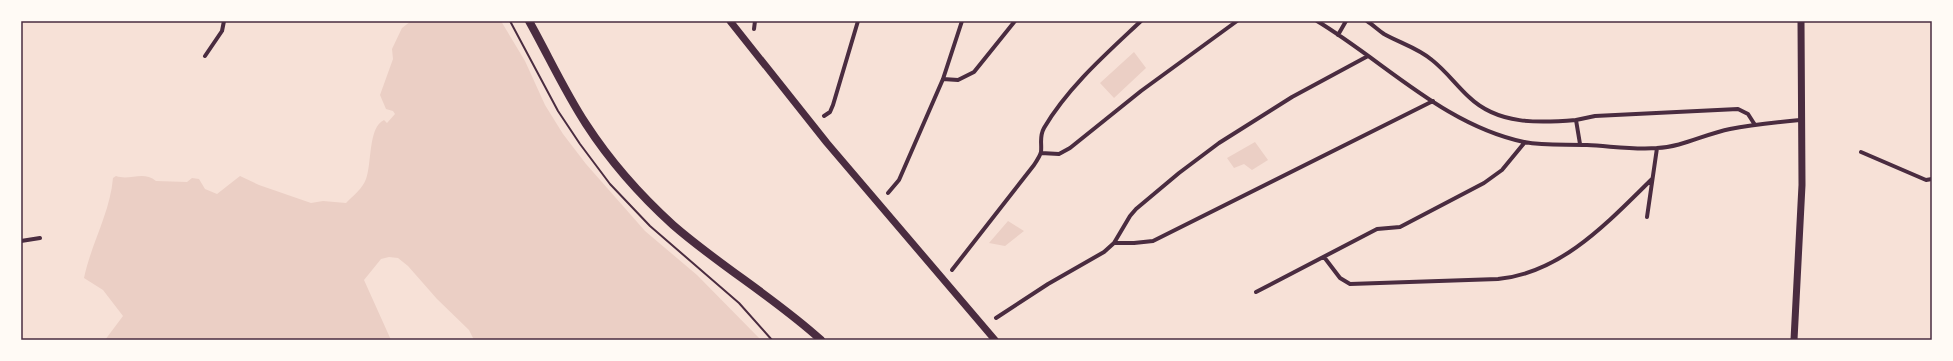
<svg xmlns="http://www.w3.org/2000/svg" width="1953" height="361" font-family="Montserrat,sans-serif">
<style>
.green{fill:#ebcfc5}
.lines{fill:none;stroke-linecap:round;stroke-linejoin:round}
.path{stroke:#4a2c40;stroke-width:2}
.minor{stroke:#4a2c40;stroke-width:4}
.tertiary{stroke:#4a2c40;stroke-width:7}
.secondary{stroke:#4a2c40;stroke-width:8}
.neatline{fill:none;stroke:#4a2c40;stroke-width:1.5}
</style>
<rect width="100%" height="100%" fill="#f7e1d7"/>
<path class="green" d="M 411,21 L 501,21 L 525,61 L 545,105 L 563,134 L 586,164 L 645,231 L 697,275 L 761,340 L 474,340 L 469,330 L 437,299 L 408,266 L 398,258 L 389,257 L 381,259 L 364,280 L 391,340 L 105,340 L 123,316 L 103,290 L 84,278 C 91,244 110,213 113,178 L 116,176 C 130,181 143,170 156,181 L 187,182 L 192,178 L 199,179 L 205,189 L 217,194 L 240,176 L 259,185 L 311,203 L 323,201 L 346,203 C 353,196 363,188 366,179 C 372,164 368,127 384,120 L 387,123 L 395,114 L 393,111 L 386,109 L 380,95 L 393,59 L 392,49 L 402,28 Z
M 1134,52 L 1146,68 L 1114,98 L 1100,83 Z
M 1255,142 L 1268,160 L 1252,170 L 1244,164 L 1234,168 L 1227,158 Z
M 1008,221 L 1024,231 L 1005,246 L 989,243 Z"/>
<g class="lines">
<path class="path" d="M 510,21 L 558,111 L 580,144 L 610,184 L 650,226 L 739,303 L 772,340"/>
<path class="minor" d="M 1317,21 C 1385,62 1444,125 1524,142 C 1545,146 1566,144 1587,145 C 1610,146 1634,150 1657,148 C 1682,147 1705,134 1730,129 C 1753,124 1778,122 1801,120
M 1367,21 C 1373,25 1378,30 1384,34 C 1400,43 1418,48 1432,60 C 1446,71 1456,85 1469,97 C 1498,125 1539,123 1576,120 L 1580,144
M 754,29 L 755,21
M 1338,35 L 1346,21
M 205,56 L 222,31 L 224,21
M 943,79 L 958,80 L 974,72 L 1015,21
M 824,116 L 830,112 L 833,105 L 858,21
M 1576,120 L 1595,116 L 1738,109 L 1748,114 L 1755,125
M 1861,152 L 1926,180 L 1932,179
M 1041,153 L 1059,154 L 1070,148 L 1141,91 L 1237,21
M 888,193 L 899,180 L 943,79 L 962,21
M 1647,217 L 1657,148
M 21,241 L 40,238
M 1114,243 L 1134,243 L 1153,241 L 1433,101
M 1324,257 L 1340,278 L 1350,284 L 1498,279 C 1562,273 1609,221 1652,179
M 952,270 L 1034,165 C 1036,162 1040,156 1041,152 C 1042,143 1039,137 1044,128 C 1068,87 1107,53 1141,21
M 1256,292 L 1377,229 L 1400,227 L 1484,183 L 1502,170 L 1525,142
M 996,318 L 1048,284 L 1104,252 L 1114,243 L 1130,216 L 1136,209 L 1179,173 L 1219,143 L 1292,97 L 1368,56"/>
<path class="tertiary" d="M 730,21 L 827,143 L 995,340
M 1794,340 L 1802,185 L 1801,21"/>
<path class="secondary" d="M 529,21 C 548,55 565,92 586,124 C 610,161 640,195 673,225 C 720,266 775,298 821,340"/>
</g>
<rect width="1953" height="361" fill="none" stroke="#fffaf5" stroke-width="44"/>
<rect x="22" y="22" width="1909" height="317" class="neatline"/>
</svg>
